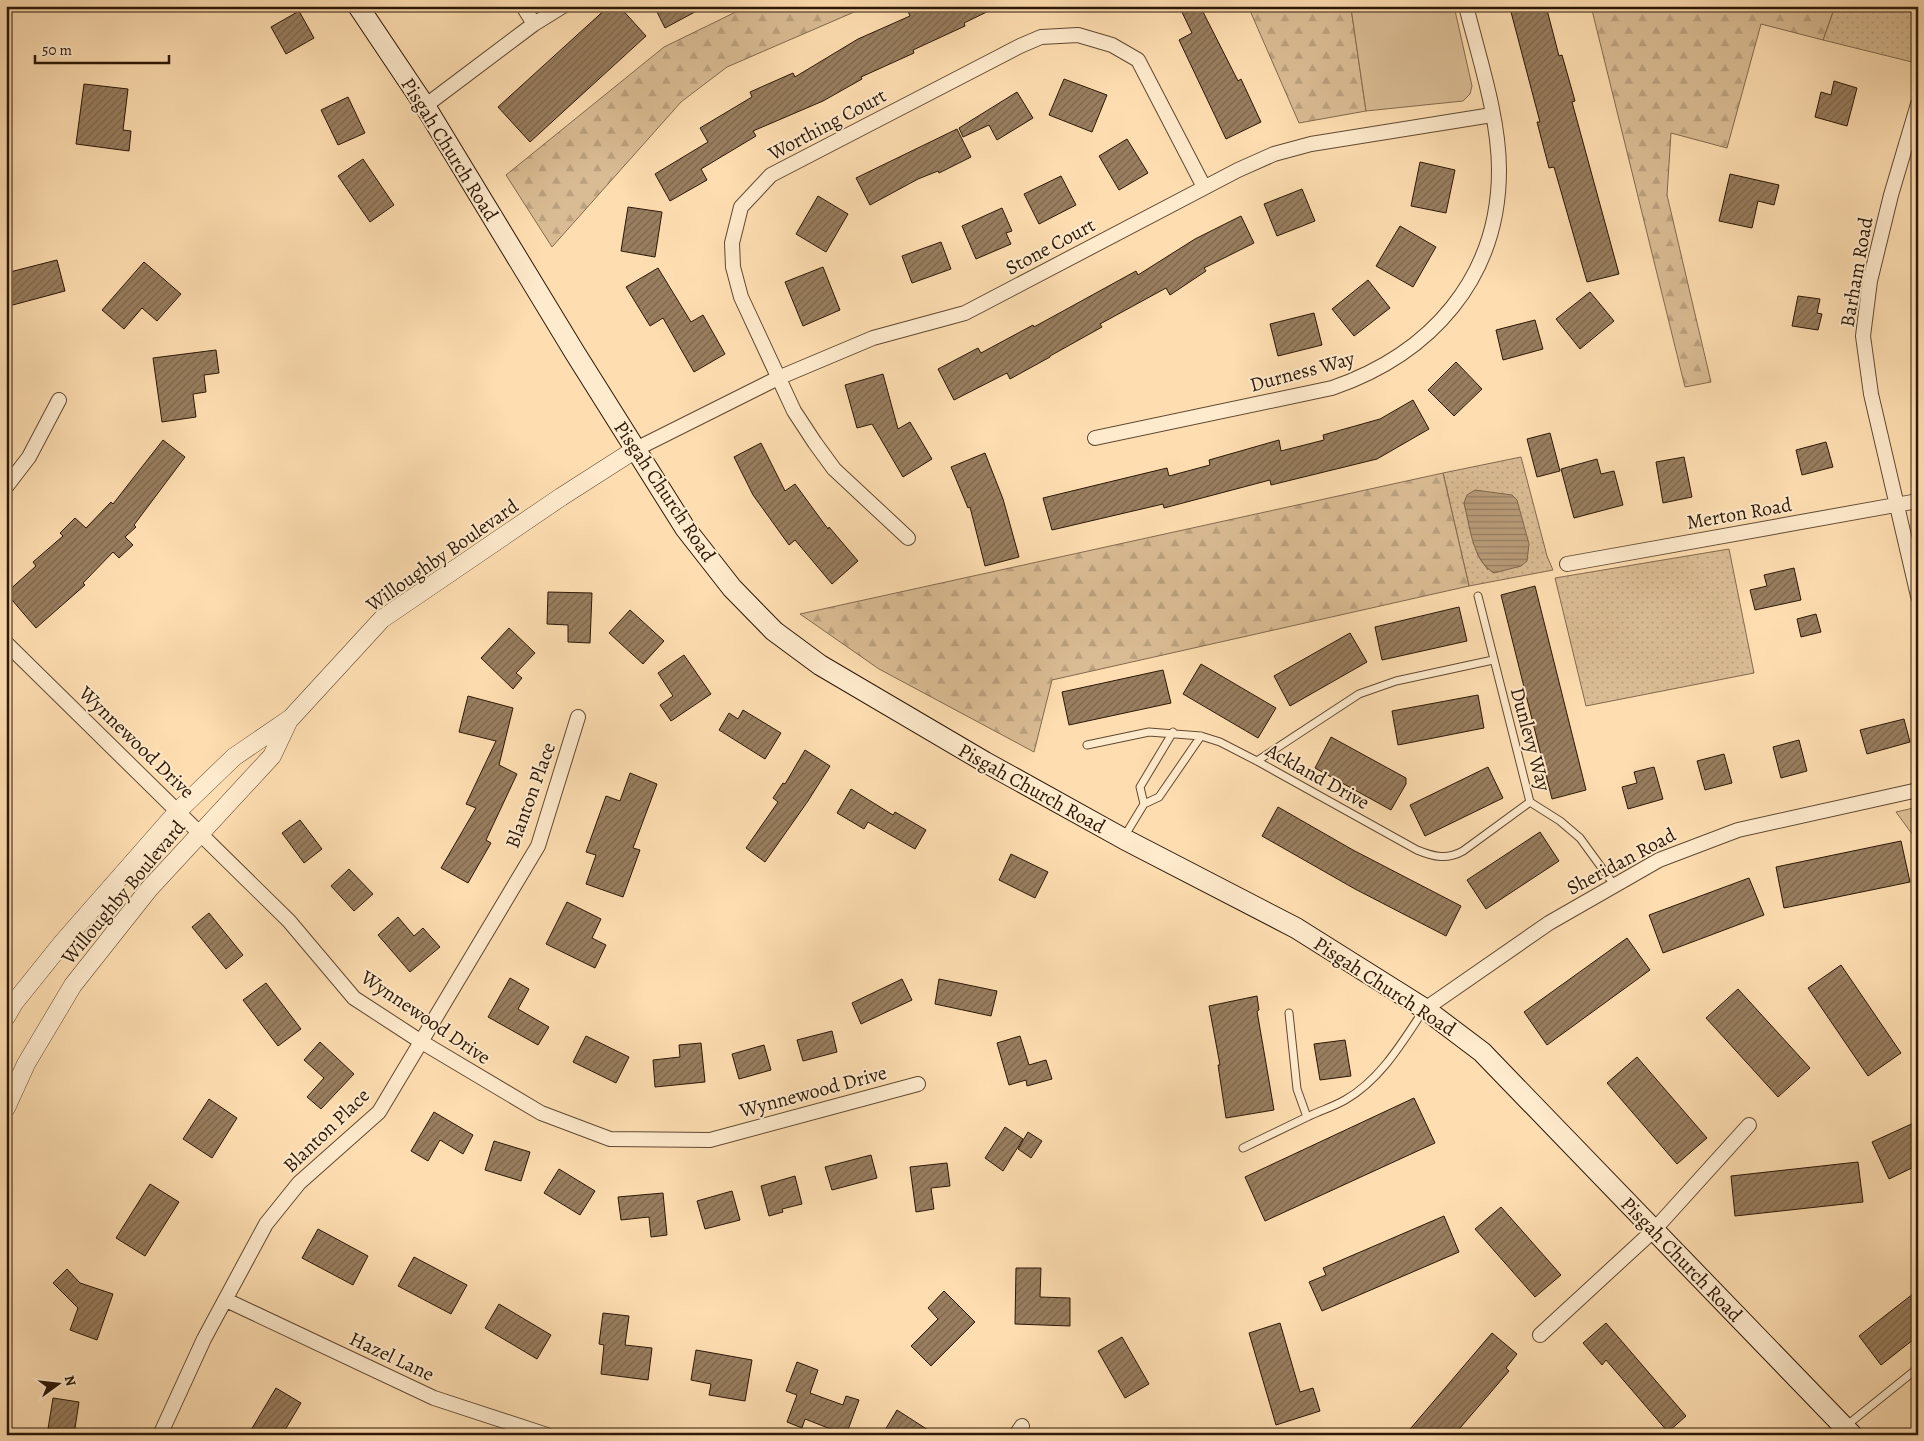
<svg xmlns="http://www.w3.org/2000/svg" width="1924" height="1441" font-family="Alegreya,serif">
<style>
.grass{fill:url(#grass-dots);stroke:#836a4d;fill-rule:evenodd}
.forest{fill:url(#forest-firs);stroke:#836a4d}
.green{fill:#dabc94;stroke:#836a4d}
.water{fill:url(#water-rules);stroke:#7f664a}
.building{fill:url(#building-hatch);stroke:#2c1706}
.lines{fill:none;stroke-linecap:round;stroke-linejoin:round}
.service-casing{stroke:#604931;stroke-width:9}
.minor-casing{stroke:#604931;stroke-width:16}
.tertiary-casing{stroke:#604931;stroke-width:19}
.secondary-casing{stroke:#2c1706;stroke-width:22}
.service{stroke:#feeacc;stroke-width:7}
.minor{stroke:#feeacc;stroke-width:14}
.tertiary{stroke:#feeacc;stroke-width:18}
.secondary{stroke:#feeacc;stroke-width:20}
.labels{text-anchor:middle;stroke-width:4;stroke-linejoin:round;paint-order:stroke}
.street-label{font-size:20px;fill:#2c1706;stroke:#feeacc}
</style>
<defs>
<pattern id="grass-dots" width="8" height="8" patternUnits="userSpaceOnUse" patternTransform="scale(1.25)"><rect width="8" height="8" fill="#dabc94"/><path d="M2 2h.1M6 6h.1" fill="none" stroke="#bba17e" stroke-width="1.8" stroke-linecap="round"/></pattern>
<pattern id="forest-firs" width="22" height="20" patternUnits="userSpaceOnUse" patternTransform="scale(1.25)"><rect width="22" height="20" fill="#dabc94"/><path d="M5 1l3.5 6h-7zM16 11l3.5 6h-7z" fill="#bba17e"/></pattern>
<pattern id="water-rules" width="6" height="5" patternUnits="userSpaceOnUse" patternTransform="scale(1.25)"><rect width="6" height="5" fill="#b79a77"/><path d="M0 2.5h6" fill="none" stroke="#957d60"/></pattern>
<pattern id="building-hatch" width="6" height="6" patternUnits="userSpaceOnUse" patternTransform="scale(1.25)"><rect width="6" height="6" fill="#997e5f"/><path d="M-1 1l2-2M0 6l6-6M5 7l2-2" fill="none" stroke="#7d664c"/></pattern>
</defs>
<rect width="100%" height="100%" fill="#fedeb1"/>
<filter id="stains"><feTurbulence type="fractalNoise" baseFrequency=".004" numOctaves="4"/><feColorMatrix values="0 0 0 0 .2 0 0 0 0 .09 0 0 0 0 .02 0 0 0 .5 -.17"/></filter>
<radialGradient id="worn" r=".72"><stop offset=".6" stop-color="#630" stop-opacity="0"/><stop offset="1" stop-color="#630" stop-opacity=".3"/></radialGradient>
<path class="grass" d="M 1835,6 L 1918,6 L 1916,63 L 1823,40 Z
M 1521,457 L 1547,556 L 1553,570 L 1469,586 L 1443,473 ZM 1464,503 L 1488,570 L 1478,556 Z
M 1729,549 L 1754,673 L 1586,706 L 1555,578 Z"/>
<path class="forest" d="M 748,6 L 868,6 L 727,67 L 681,102 L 552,247 L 506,175 L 664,47 Z
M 1248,6 L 1351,8 L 1366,111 L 1299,123 Z
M 1591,6 L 1835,6 L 1823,40 L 1761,24 L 1727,148 L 1671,133 L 1667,195 L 1711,382 L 1685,387 Z
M 1443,473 L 1469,586 L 1052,680 L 1034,752 L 879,669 L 800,614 Z"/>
<path class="green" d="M 1363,6 L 1454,6 L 1472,86 L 1470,94 L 1463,101 L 1366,111 L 1351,8 Z
M 1918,807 L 1918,842 L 1896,812 Z"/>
<path class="water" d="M 1475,490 L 1512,495 L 1517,500 L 1529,544 L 1527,561 L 1521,566 L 1494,573 C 1472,560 1470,526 1464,503 L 1467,495 Z"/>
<path class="building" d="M 609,6 L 619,6 L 646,36 L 530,142 L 498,107 Z
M 654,6 L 706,6 L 665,28 Z
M 917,6 L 999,6 L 964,23 L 965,26 L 913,50 L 914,53 L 861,77 L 862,79 L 823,101 L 753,131 L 756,136 L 701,169 L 707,180 L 670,201 L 655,174 L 708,142 L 700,128 L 752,97 L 750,92 L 793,73 L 795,77 L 858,39 L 910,16 L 908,11 Z
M 1179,6 L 1200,6 L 1238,81 L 1241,79 L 1261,122 L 1226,139 L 1179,40 L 1192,33 Z
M 1530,6 L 1546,6 L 1559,56 L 1562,55 L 1575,101 L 1572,102 L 1619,274 L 1587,282 L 1554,167 L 1549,168 L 1537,122 L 1540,122 L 1511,12 Z
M 299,11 L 314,38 L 286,54 L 271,27 Z
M 1064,79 L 1107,95 L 1092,132 L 1049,115 Z
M 1834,81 L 1857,88 L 1847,126 L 1815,117 L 1821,92 L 1831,95 Z
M 84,84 L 128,89 L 123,130 L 131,131 L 129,151 L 76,144 Z
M 1017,92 L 1033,118 L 997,140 L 989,125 L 963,137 L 959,128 Z
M 348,97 L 365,133 L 338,145 L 321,110 Z
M 957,129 L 971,157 L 939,173 L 938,171 L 918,179 L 870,205 L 856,178 Z
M 1127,139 L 1148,173 L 1119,190 L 1099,156 Z
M 363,159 L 394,205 L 370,222 L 338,176 Z
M 1420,162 L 1455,170 L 1446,213 L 1411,206 Z
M 1730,174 L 1779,185 L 1774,205 L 1758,201 L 1752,228 L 1719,221 Z
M 1061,176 L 1076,205 L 1039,224 L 1024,194 Z
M 1302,189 L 1315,221 L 1277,236 L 1264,204 Z
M 818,196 L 848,214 L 826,252 L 796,234 Z
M 628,207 L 662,212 L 655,257 L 621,251 Z
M 1002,208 L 1012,231 L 1006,233 L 1011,244 L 976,259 L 962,226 Z
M 1241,216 L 1254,243 L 1204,268 L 1206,271 L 1170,295 L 1166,288 L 1100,324 L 1102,327 L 1050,356 L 1050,357 L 1010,379 L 1007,373 L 954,400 L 938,369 L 978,348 L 981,353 L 1033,325 L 1034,327 L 1136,271 L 1138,275 L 1195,239 Z
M 1400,226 L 1436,247 L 1413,287 L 1376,266 Z
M 941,242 L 951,269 L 912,283 L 902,256 Z
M 57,260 L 65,291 L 9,306 L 6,294 L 6,273 Z
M 144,262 L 181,294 L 157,321 L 142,308 L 124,329 L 102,310 Z
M 823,267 L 840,310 L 803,326 L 785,282 Z
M 658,268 L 691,322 L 703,315 L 725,354 L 694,372 L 663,318 L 650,326 L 626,287 Z
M 1368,280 L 1390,308 L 1354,336 L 1332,309 Z
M 1590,292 L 1614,321 L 1580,349 L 1556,319 Z
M 1798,296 L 1820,299 L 1817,313 L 1822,314 L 1818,330 L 1792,326 Z
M 1314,313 L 1322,345 L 1278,356 L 1270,324 Z
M 1535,320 L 1543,349 L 1503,360 L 1496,330 Z
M 216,350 L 219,373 L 204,375 L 206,392 L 193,394 L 196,417 L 162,422 L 153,358 Z
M 1456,362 L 1482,389 L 1454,416 L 1428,390 Z
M 883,374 L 898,429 L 910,422 L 932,459 L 903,477 L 872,424 L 857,428 L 845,385 Z
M 1413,400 L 1429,429 L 1377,459 L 1271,485 L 1270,480 L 1164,508 L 1163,504 L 1052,530 L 1043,498 L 1167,468 L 1169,476 L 1210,465 L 1209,460 L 1279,440 L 1281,451 L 1324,440 L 1323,435 L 1380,419 Z
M 1550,433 L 1560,471 L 1537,477 L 1527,439 Z
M 163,440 L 185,457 L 134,525 L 136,527 L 125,537 L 133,545 L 119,558 L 113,552 L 83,583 L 85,585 L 36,628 L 6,593 L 36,566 L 33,562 L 63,536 L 60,533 L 75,518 L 86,528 L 111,502 L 113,504 Z
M 1826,442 L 1833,467 L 1802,475 L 1796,450 Z
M 761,443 L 785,491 L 795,484 L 828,529 L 829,527 L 858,561 L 832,584 L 795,540 L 789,545 L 753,495 L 734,457 Z
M 985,453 L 1003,499 L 1019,557 L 985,566 L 970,507 L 968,508 L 951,467 Z
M 1684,457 L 1692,497 L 1663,503 L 1656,462 Z
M 1597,459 L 1601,474 L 1614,471 L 1623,505 L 1574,518 L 1561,469 Z
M 1794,568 L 1801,600 L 1755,610 L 1750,590 L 1767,586 L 1764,575 Z
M 1535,586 L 1586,790 L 1552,799 L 1501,595 Z
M 548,592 L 592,593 L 590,643 L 568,642 L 568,625 L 547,624 Z
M 1459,607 L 1467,641 L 1382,660 L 1375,627 Z
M 630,610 L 664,641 L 643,664 L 609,633 Z
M 1816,614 L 1821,632 L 1801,637 L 1797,619 Z
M 509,628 L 535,653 L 516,673 L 522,678 L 513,689 L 481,658 Z
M 1350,633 L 1367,662 L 1290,706 L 1274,676 Z
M 684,655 L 711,694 L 671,721 L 660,705 L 673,696 L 658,673 Z
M 1201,664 L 1276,708 L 1258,738 L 1183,694 Z
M 1163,670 L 1171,703 L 1069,725 L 1062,692 Z
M 1478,695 L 1484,728 L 1398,745 L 1392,711 Z
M 468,696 L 513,708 L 499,765 L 517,774 L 486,840 L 491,843 L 468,883 L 441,868 L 476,808 L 466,804 L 496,741 L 459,732 Z
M 743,710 L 781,733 L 765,759 L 719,730 L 729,713 L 738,719 Z
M 1904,719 L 1910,742 L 1867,754 L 1860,730 Z
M 1331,737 L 1406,778 L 1406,784 L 1391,810 L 1315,768 Z
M 1799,740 L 1807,771 L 1781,778 L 1773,747 Z
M 805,750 L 830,766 L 808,801 L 765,862 L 746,848 L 778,802 L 773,798 L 783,783 L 785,784 Z
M 1724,754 L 1732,783 L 1705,790 L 1697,761 Z
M 1488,767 L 1503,798 L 1425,836 L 1410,805 Z
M 1654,767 L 1663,799 L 1628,809 L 1622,787 L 1637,783 L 1634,772 Z
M 630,773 L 657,784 L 633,848 L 640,850 L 623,897 L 586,884 L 596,855 L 586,852 L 606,796 L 620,801 Z
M 851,789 L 893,815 L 895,812 L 926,830 L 915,849 L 868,822 L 864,829 L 837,813 Z
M 1278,807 L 1353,850 L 1461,906 L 1446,936 L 1355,889 L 1262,836 Z
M 300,820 L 322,849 L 304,863 L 282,833 Z
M 1540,832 L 1559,861 L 1486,909 L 1467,880 Z
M 1901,841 L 1910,882 L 1784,908 L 1776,867 Z
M 1011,854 L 1048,872 L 1035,898 L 999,880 Z
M 349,869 L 373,894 L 354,911 L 331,886 Z
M 1749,878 L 1764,915 L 1663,953 L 1649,915 Z
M 567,902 L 601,919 L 592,938 L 606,945 L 595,968 L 546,944 Z
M 209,913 L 243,955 L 226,969 L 192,927 Z
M 398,917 L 414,936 L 423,928 L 440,947 L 410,972 L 378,935 Z
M 1627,938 L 1650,970 L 1547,1045 L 1524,1012 Z
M 1841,965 L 1901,1053 L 1868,1076 L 1808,988 Z
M 510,978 L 529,989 L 518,1009 L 549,1027 L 538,1045 L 488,1017 Z
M 902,979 L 912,1000 L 861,1024 L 852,1003 Z
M 939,979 L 997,991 L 991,1016 L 935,1004 Z
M 266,983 L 301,1029 L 278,1046 L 243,1000 Z
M 1738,989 L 1810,1068 L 1778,1097 L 1706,1018 Z
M 1257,996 L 1259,1010 L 1257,1011 L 1274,1110 L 1226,1118 L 1218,1065 L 1220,1065 L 1209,1006 Z
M 832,1031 L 837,1052 L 803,1061 L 797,1040 Z
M 586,1036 L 629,1057 L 616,1083 L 573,1062 Z
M 1020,1036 L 1029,1065 L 1046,1060 L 1052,1079 L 1027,1086 L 1026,1080 L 1009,1085 L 997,1043 Z
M 1345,1040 L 1351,1076 L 1320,1080 L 1314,1044 Z
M 320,1042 L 354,1074 L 321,1109 L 307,1097 L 324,1078 L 304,1060 Z
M 701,1043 L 705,1082 L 655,1087 L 653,1060 L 680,1057 L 679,1045 Z
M 764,1045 L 771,1070 L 739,1079 L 732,1054 Z
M 1637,1057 L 1707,1138 L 1677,1164 L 1607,1083 Z
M 1414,1098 L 1435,1143 L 1265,1221 L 1245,1177 Z
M 209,1099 L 237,1118 L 212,1158 L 183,1139 Z
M 434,1112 L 473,1135 L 463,1154 L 440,1140 L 428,1161 L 411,1151 Z
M 1918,1121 L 1918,1165 L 1889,1179 L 1872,1142 Z
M 1005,1127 L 1023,1139 L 1003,1171 L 985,1158 Z
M 1028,1132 L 1042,1141 L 1031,1158 L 1018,1149 Z
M 494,1141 L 530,1152 L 521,1181 L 485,1170 Z
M 871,1155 L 877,1178 L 832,1190 L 825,1167 Z
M 1858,1162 L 1863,1202 L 1735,1216 L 1731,1176 Z
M 947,1163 L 950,1186 L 931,1188 L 934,1209 L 916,1212 L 910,1167 Z
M 559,1169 L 595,1191 L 580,1215 L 544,1193 Z
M 795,1176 L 802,1204 L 782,1209 L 783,1212 L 769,1216 L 761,1186 Z
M 150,1184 L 179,1202 L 145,1256 L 116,1238 Z
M 732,1191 L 740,1220 L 705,1229 L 697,1201 Z
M 663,1193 L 667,1235 L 651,1237 L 649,1217 L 621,1220 L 618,1197 Z
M 1501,1207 L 1561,1275 L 1535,1297 L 1475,1229 Z
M 1444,1216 L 1459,1252 L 1322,1311 L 1309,1282 L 1326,1275 L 1323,1268 Z
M 318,1229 L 368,1256 L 353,1285 L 302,1258 Z
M 414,1257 L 467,1285 L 451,1314 L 398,1286 Z
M 1016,1268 L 1041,1268 L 1040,1297 L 1070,1298 L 1070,1326 L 1015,1324 Z
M 67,1269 L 80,1283 L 113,1294 L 97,1340 L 70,1330 L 78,1308 L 53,1283 Z
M 1918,1290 L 1918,1336 L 1881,1365 L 1859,1336 Z
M 944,1291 L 975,1322 L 931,1366 L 911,1346 L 938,1319 L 928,1308 Z
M 499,1304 L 551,1335 L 537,1359 L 485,1328 Z
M 603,1313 L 629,1316 L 625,1345 L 652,1348 L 648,1380 L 601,1374 L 604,1345 L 599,1344 Z
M 1280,1323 L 1300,1392 L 1313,1388 L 1320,1411 L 1276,1425 L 1249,1333 Z
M 1606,1323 L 1686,1416 L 1668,1432 L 1606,1360 L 1602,1365 L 1583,1343 Z
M 1492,1333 L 1517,1354 L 1506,1368 L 1509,1371 L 1454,1435 L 1405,1435 Z
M 1122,1337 L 1149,1384 L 1125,1398 L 1098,1351 Z
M 696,1350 L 752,1360 L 745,1401 L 709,1395 L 711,1384 L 691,1380 Z
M 797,1362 L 818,1370 L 810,1393 L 843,1405 L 846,1396 L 859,1400 L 846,1435 L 805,1419 L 802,1428 L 787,1422 L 797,1395 L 786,1391 Z
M 276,1388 L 301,1403 L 282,1435 L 248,1435 Z
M 53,1398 L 79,1402 L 74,1435 L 47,1435 Z
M 897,1410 L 936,1435 L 882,1435 Z"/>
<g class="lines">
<g class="service-casing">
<path id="service" d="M 1478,596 L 1530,802 L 1560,821 L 1580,838 L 1615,886
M 1087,745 L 1149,732 L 1201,736 L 1220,742 L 1257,761 L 1417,850 C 1434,857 1447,860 1463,851 L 1530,802
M 1257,761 L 1359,694 L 1396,681 L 1493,660
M 1144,804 L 1140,787 L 1173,732
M 1124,837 L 1144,804 L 1159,797 L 1201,736
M 1289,1013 L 1297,1089 L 1307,1117 C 1319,1111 1333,1107 1345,1100 C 1380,1080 1402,1043 1423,1011
M 1243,1148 L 1307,1117
M 1846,1426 L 1918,1368"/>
</g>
<g class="minor-casing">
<path id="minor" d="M 523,6 L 534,24
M 1918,104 L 1891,195 L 1870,281 L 1863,336 L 1871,394 L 1918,596
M 425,106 L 534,24 L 563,6
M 1095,438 L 1332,388 C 1431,354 1499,278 1499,170 C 1499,117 1479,58 1466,6
M 636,449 L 778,378 L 873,338 L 965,313 L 1238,170 L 1274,154 L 1311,144 L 1492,115
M 6,487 L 29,457 L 59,400
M 908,538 L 834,469 L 815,443 L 794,411 L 741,297 L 733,267 L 732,243 L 741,207 L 771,175 L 1020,46 L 1041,37 L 1078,35 L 1112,45 L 1138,60 L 1204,187
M 1567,564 L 1918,501
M 6,643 L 289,921 L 354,998 L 420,1041 L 541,1113 L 610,1139 L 710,1140 L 918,1084
M 1425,1009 L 1549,923 L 1659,860 L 1738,830 L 1918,790
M 226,1300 L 434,1398 L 547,1435
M 1540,1335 L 1654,1230 L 1749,1125
M 160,1435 L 204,1339 L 266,1224 L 299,1183 L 379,1112 L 538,846 L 578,717
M 1016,1435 L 1022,1426"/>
</g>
<g class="tertiary-casing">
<path id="tertiary" d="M 6,1017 L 14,1003 L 63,942 L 178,811 L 234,757 L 291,718 L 382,619 L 561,497 L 636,449
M 6,1108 L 26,1064 L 73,985 L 149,889 L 272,756 L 289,720"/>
</g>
<g class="secondary-casing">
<path id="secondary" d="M 358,6 L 425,106 L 575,353 L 685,528 L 732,588 L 774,631 L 820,665 L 985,762 L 1124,839 L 1296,928 L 1425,1009 L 1482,1052 L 1852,1435"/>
</g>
<use href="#service" class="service"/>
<use href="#minor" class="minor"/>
<use href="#tertiary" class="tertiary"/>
<use href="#secondary" class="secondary"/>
</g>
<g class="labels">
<g class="street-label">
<text transform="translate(827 124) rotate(-28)" y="7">Worthing Court</text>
<text transform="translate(450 149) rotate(58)" y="7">Pisgah Church Road</text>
<text transform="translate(1050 246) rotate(-28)" y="7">Stone Court</text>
<text transform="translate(1856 272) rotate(-80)" y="7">Barham Road</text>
<text transform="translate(1302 371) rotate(-15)" y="7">Durness Way</text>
<text transform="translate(665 491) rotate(56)" y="7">Pisgah Church Road</text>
<text transform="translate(1739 513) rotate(-10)" y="7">Merton Road</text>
<text transform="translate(442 555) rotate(-35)" y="7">Willoughby Boulevard</text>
<text transform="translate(1531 739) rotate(75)" y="7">Dunlevy Way</text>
<text transform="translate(137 742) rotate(44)" y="7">Wynnewood Drive</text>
<text transform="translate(1318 776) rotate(29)" y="7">Ackland Drive</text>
<text transform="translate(1032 788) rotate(29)" y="7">Pisgah Church Road</text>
<text transform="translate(530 795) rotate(-70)" y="7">Blanton Place</text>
<text transform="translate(1621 861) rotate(-28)" y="7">Sheridan Road</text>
<text transform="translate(123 892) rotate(-50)" y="7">Willoughby Boulevard</text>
<text transform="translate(1385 986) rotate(33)" y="7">Pisgah Church Road</text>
<text transform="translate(426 1017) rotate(34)" y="7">Wynnewood Drive</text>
<text transform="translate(813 1091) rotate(-15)" y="7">Wynnewood Drive</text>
<text transform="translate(326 1130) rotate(-44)" y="7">Blanton Place</text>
<text transform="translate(1682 1259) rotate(46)" y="7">Pisgah Church Road</text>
<text transform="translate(392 1356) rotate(25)" y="7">Hazel Lane</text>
</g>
</g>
<rect width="1924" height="1441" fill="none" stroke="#fedeb1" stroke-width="25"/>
<rect x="8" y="8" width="1909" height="1426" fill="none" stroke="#2c1706" stroke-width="2.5"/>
<rect x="12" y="12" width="1899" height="1416" fill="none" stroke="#2c1706"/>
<g transform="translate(58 1384) rotate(75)" stroke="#feeacc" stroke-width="4" paint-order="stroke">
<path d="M0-4L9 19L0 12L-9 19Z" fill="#2c1706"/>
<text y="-8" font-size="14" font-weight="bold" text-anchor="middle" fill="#2c1706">N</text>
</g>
<path d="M35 55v8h134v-8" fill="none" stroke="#2c1706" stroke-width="2.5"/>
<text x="42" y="55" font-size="15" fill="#2c1706" stroke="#feeacc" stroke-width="4" paint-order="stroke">50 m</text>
<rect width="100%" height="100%" filter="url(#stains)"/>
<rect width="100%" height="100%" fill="url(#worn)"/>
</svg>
